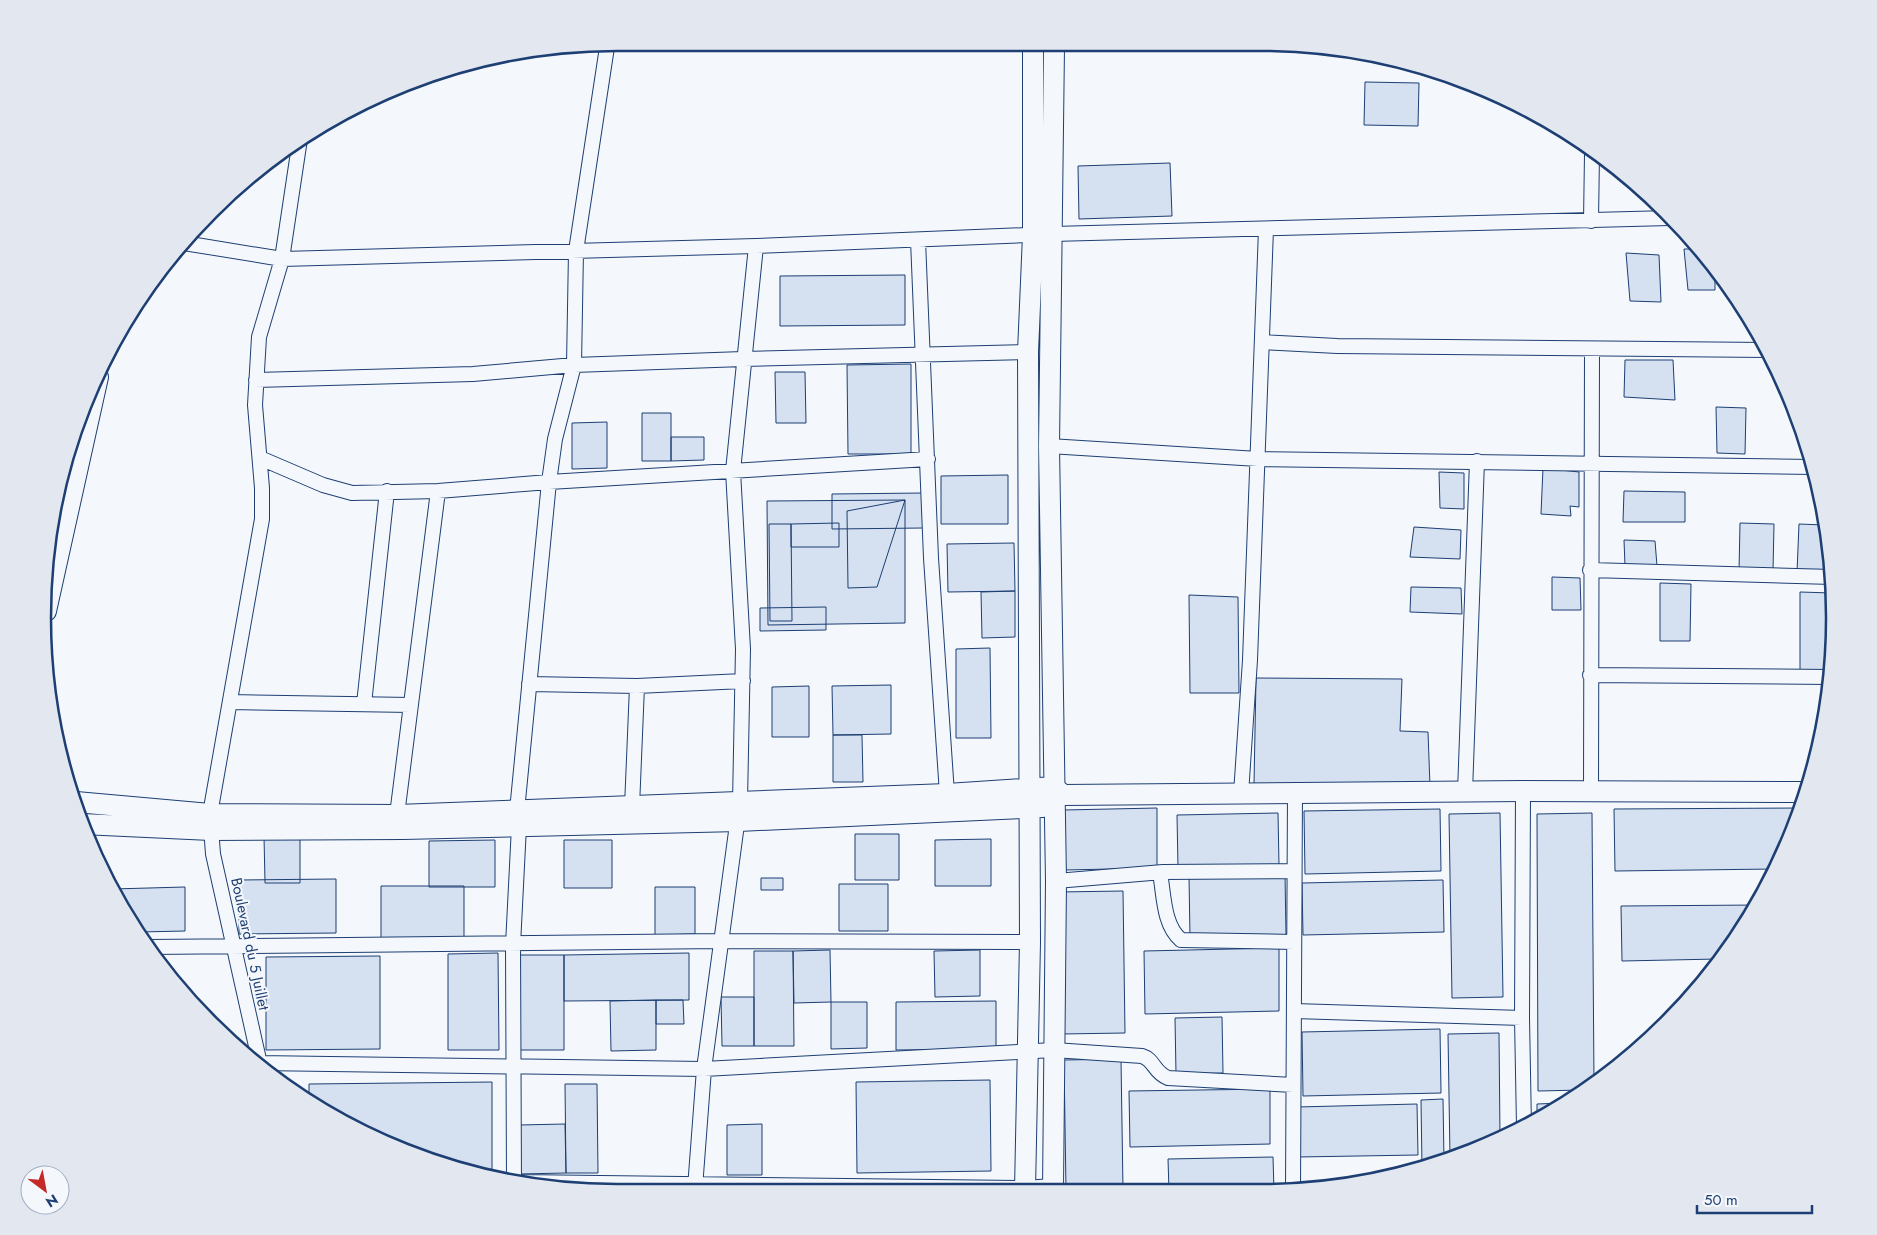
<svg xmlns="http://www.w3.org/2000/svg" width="1877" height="1235" font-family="Jost,sans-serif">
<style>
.building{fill:#d5e0f0;stroke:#1d3f73}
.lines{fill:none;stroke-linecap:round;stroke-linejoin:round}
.street-casing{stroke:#1d3f73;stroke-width:16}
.secondary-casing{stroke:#1d3f73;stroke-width:22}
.street{stroke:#f4f7fb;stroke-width:14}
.secondary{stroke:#f4f7fb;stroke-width:20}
.labels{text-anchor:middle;stroke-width:4;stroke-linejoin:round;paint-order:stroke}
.street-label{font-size:15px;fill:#1d3f73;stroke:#f4f7fb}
.rim{fill:none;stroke:#1d3f73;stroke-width:2.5}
</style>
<rect width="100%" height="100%" fill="#f4f7fb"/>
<path class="building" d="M 1365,82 L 1419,83 L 1418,126 L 1364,125 Z
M 1170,163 L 1172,216 L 1079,219 L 1078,166 Z
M 1684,249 L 1699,249 L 1715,267 L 1715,290 L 1688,290 Z
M 1626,253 L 1659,255 L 1661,302 L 1630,301 Z
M 905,275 L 905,325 L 780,326 L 780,276 Z
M 1625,360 L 1673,360 L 1675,400 L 1624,397 Z
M 911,364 L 911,454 L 848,454 L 847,365 Z
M 775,372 L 805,372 L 806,423 L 776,423 Z
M 1716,407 L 1746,408 L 1745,454 L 1717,453 Z
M 642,413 L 671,413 L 671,461 L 642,461 Z
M 607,422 L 607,468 L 572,469 L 572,423 Z
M 671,437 L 704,437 L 704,460 L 671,461 Z
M 1543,468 L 1579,472 L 1579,507 L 1570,506 L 1571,516 L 1541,514 Z
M 1439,472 L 1464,473 L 1464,509 L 1440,508 Z
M 1008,475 L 1008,524 L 941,524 L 941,476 Z
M 1624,491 L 1685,492 L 1685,522 L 1623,522 Z
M 923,493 L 923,528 L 832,529 L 832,494 Z
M 905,500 L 905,623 L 768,625 L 767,501 Z
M 905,500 L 877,587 L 848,588 L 847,511 Z
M 839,523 L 839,547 L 791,547 L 791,524 Z
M 1740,523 L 1774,524 L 1773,571 L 1739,571 Z
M 769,524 L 791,524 L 792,621 L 770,621 Z
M 1799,524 L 1824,525 L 1830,562 L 1830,572 L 1797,572 Z
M 1414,527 L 1461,530 L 1460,559 L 1410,557 Z
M 1624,540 L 1655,541 L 1657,566 L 1625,566 Z
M 1014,543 L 1015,591 L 948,592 L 947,544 Z
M 1552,577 L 1580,578 L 1581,610 L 1552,610 Z
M 1660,583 L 1691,584 L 1690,641 L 1660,641 Z
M 1411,587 L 1461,588 L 1462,614 L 1410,612 Z
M 1015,591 L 1015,637 L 982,638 L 981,592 Z
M 1800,592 L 1832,593 L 1830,674 L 1800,674 Z
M 1189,595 L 1238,597 L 1239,693 L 1190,693 Z
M 826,607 L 826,630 L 760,631 L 760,608 Z
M 990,648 L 991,738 L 956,738 L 956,649 Z
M 1256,678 L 1402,679 L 1400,731 L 1428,732 L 1430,786 L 1254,785 Z
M 891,685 L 891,734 L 833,735 L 832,686 Z
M 809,686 L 809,737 L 772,737 L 772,687 Z
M 833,735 L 862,735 L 863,782 L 833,782 Z
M 1157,808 L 1157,868 L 1065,870 L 1064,810 Z
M 1801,808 L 1774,869 L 1615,871 L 1614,809 Z
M 1440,809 L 1441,871 L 1305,874 L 1304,811 Z
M 1278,813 L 1279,866 L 1178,868 L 1177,815 Z
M 1500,813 L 1503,997 L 1452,998 L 1449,814 Z
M 1592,813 L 1594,1083 L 1583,1090 L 1538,1091 L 1537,814 Z
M 855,834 L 899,834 L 899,880 L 855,880 Z
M 300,835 L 300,883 L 265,883 L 264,836 Z
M 991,839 L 991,886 L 935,886 L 935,840 Z
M 495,840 L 495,887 L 429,887 L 429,841 Z
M 564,840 L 612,840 L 612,888 L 564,888 Z
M 1285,874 L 1286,935 L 1190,938 L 1189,876 Z
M 761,878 L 783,878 L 783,890 L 761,890 Z
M 336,879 L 336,933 L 239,934 L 239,880 Z
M 1443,880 L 1444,932 L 1303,935 L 1302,883 Z
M 839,884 L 888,884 L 888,931 L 839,931 Z
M 381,886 L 464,886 L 464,937 L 381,938 Z
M 185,887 L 185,931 L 139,932 L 120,905 L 112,889 Z
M 655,887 L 695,887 L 695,934 L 655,935 Z
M 1123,891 L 1125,1033 L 1061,1034 L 1058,892 Z
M 1758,905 L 1718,959 L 1622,961 L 1621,906 Z
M 1279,948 L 1279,1011 L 1145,1014 L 1144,951 Z
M 830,950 L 831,1002 L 794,1003 L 793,951 Z
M 980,950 L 980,996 L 935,997 L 934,951 Z
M 754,951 L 793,951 L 794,1046 L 754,1046 Z
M 498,953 L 499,1050 L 448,1050 L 448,954 Z
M 689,953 L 689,1000 L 564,1001 L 564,955 Z
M 516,955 L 564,955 L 564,1050 L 517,1050 Z
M 380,956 L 380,1049 L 266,1050 L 266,957 Z
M 721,997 L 754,997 L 754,1046 L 722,1046 Z
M 656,1000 L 656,1050 L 611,1051 L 610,1001 Z
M 656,1000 L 683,1000 L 684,1024 L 656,1024 Z
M 996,1001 L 996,1049 L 896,1050 L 896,1002 Z
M 831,1002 L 867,1002 L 867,1048 L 831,1049 Z
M 1222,1017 L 1223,1073 L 1176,1074 L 1175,1018 Z
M 1440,1029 L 1441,1093 L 1303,1096 L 1302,1032 Z
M 1499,1033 L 1500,1138 L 1450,1157 L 1448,1034 Z
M 1121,1059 L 1123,1190 L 1066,1190 L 1064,1060 Z
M 990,1080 L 991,1171 L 857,1173 L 856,1082 Z
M 492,1082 L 492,1174 L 433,1162 L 363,1133 L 309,1097 L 309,1084 Z
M 565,1084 L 597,1084 L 598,1173 L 566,1173 Z
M 1270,1089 L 1270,1144 L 1130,1147 L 1129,1091 Z
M 1443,1099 L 1444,1160 L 1422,1168 L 1421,1100 Z
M 1562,1103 L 1537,1118 L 1537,1104 Z
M 1417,1104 L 1418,1155 L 1298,1157 L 1297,1107 Z
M 565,1124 L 566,1173 L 519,1174 L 519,1125 Z
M 762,1124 L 762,1175 L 727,1175 L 727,1125 Z
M 1273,1157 L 1274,1191 L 1169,1191 L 1168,1159 Z"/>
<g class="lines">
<g class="street-casing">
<path id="street" d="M 1591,221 L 1592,154
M 918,240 L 931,558 L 947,794
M 184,243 L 282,259 L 756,246 L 1052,234 L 1670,218
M 1262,342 L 1337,346 L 1767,350
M 256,380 L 473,374 L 574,365 L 743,359 L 1028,352
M 1049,446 L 1258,459 L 1814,467
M 260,458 L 323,485 L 352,493 L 438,491 L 549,482 L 928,459
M 1590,570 L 1833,577
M 1590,675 L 1830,677
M 529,684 L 637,686 L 632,807
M 637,686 L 743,681
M 230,702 L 411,705
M 364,704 L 387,491
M 1523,791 L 1522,1018 L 1524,1127
M 1591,791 L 1592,350
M 1465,792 L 1477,461
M 1241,794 L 1250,660 L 1266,229
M 517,811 L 549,482 L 555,439 L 574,365 L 576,251 L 607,47
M 397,815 L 438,491
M 1160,873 C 1164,894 1163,925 1181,940 L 1294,942
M 1056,881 L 1163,872 L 1294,871
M 149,947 L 721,941 L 1030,942
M 1294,1011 L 1522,1018
M 258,1063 L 704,1069 L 1054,1050 L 1142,1056 C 1155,1060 1153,1072 1168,1078 L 1293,1085
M 260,1064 L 213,854 L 210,814 L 262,519 L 262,488 L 255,405 L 259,337 L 282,259 L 300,139
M 514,1181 L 513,945 L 519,826
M 519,1182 L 1025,1188 L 1053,1186
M 695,1188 L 704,1069 L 740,802 L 743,649 L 733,471 L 756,246
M 1293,1191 L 1295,793"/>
</g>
<g class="secondary-casing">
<path id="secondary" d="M 46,611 L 98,377
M 76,802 L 210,814 L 397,815 L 947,794 L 1054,787 L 1063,795 L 1523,791 L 1806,792
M 82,824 L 211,830 L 403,829 L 739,821 L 1043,807
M 1025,1190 L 1030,942 L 1028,352 L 1033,235 L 1033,47
M 1053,1190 L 1056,881 L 1049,446 L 1054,47"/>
</g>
<use href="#street" class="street"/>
<use href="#secondary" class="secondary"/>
</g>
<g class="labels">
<g class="street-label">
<text transform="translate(250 944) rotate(78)" y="5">Boulevard du 5 Juillet</text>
</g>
</g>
<path d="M0 0H1877V1235H0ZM617 51H1260A566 566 0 0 1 1826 617V618A566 566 0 0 1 1260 1184H617A566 566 0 0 1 51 618V617A566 566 0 0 1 617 51Z" fill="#e3e8f0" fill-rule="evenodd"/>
<path class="rim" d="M617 51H1260A566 566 0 0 1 1826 617V618A566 566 0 0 1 1260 1184H617A566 566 0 0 1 51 618V617A566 566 0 0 1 617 51Z"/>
<g transform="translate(45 1190) rotate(148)"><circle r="24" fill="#f4f7fb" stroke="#9eadc5"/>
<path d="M0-4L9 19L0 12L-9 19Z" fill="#c62828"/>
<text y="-8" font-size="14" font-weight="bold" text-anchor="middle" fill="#1d3f73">N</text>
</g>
<path d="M1697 1205v8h115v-8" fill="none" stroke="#1d3f73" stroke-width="2.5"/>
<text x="1704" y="1205" font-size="15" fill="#1d3f73" stroke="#f4f7fb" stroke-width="4" paint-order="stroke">50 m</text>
</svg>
